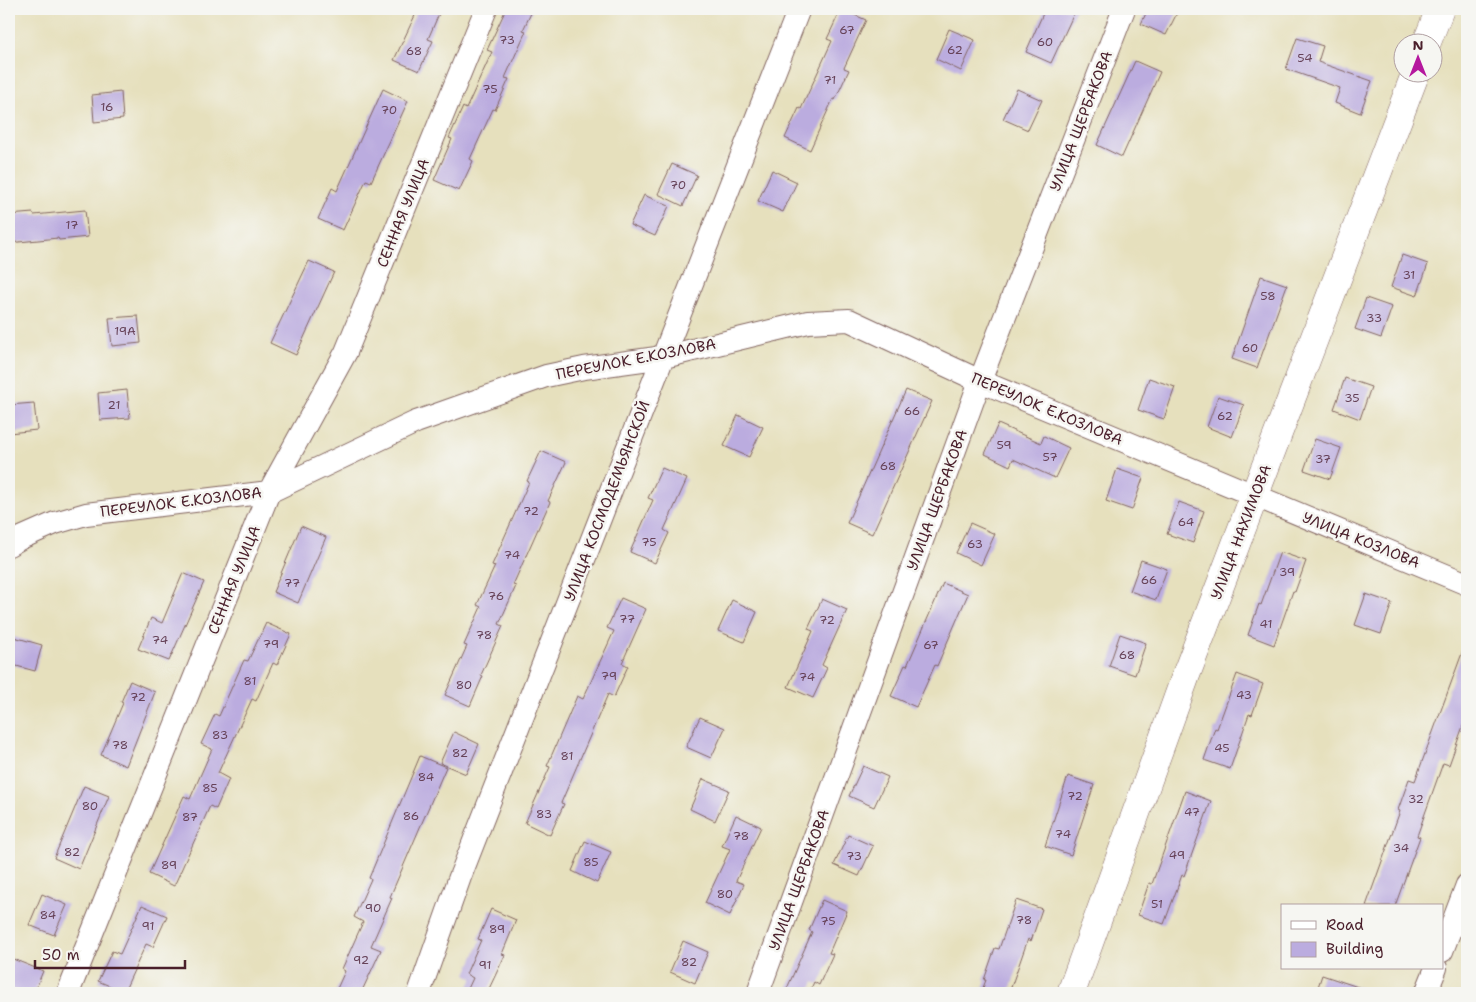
<svg xmlns="http://www.w3.org/2000/svg" width="1476" height="1002" font-family="'Shantell Sans',sans-serif">
<style>
.building{fill:#bbacdf}
.lines{fill:none;stroke-linecap:round;stroke-linejoin:round}
.minor-casing{stroke:#81635e;stroke-width:24}
.major-casing{stroke:#81635e;stroke-width:29}
.minor{stroke:#fff;stroke-width:22}
.major{stroke:#fff;stroke-width:28}
.labels{text-anchor:middle;stroke-width:5;stroke-linejoin:round;paint-order:stroke}
.number-label{font-size:12px;fill:#664258}
.street-label{font-size:15px;fill:#4a1f2b;stroke:#f6f6f2}
</style>
<rect width="100%" height="100%" fill="#f6f6f2"/>
<filter id="ink" filterUnits="userSpaceOnUse"><feTurbulence type="fractalNoise" baseFrequency=".02" numOctaves="2"/><feDisplacementMap in="SourceGraphic" scale="10" xChannelSelector="R" yChannelSelector="G"/><feConvolveMatrix kernelMatrix="1 2 1 2 8 2 1 2 1" color-interpolation-filters="sRGB"/></filter>
<filter id="wash" filterUnits="userSpaceOnUse"><feTurbulence type="fractalNoise" baseFrequency=".0096" numOctaves="4" result="noise"/><feDisplacementMap in="SourceGraphic" scale="20" xChannelSelector="R" yChannelSelector="G"/><feGaussianBlur stdDeviation="1.12" result="paint"/><feColorMatrix in="noise" values="0 0 0 0 0 0 0 0 0 0 0 0 0 0 0 0 0 1.4 0 .05"/><feComposite in="paint" operator="in"/></filter>
<g filter="url(#wash)">
<rect width="100%" height="100%" fill="#e6e0bd"/>
<g id="blocks">
<path class="building" d="M 418,9 L 441,9 L 428,39 L 433,41 L 419,71 L 394,60 Z
M 506,9 L 533,9 L 523,30 L 526,31 L 505,78 L 509,79 L 495,110 L 493,109 L 470,159 L 473,161 L 459,191 L 434,180 L 452,139 L 449,138 L 463,107 L 466,109 L 492,52 L 487,50 Z
M 841,9 L 866,20 L 844,68 L 849,70 L 835,100 L 833,99 L 810,150 L 785,138 L 799,108 L 801,109 L 832,41 L 827,39 Z
M 1045,9 L 1076,9 L 1051,63 L 1026,52 Z
M 1148,9 L 1179,9 L 1166,35 L 1141,24 Z
M 949,29 L 975,40 L 961,71 L 936,59 Z
M 1297,38 L 1323,46 L 1318,62 L 1372,81 L 1360,113 L 1335,103 L 1340,88 L 1286,69 Z
M 1135,61 L 1160,72 L 1122,157 L 1097,145 Z
M 383,89 L 408,101 L 371,182 L 366,180 L 343,230 L 318,219 L 332,188 L 337,191 Z
M 1017,89 L 1042,100 L 1028,130 L 1003,119 Z
M 121,92 L 123,119 L 94,122 L 92,95 Z
M 672,164 L 697,175 L 683,206 L 658,194 Z
M 772,170 L 797,182 L 783,212 L 758,201 Z
M 644,195 L 669,206 L 655,236 L 630,225 Z
M 85,210 L 88,237 L 59,240 L 58,238 L 9,243 L 9,215 L 33,213 L 34,215 Z
M 1402,255 L 1428,264 L 1417,296 L 1391,287 Z
M 309,261 L 334,272 L 296,355 L 270,343 Z
M 1261,276 L 1287,285 L 1257,368 L 1232,359 Z
M 1366,298 L 1392,307 L 1381,338 L 1355,329 Z
M 138,316 L 141,343 L 112,346 L 109,318 Z
M 1149,378 L 1175,387 L 1164,419 L 1138,410 Z
M 1345,378 L 1371,387 L 1360,419 L 1334,409 Z
M 127,390 L 130,418 L 100,420 L 98,393 Z
M 906,390 L 932,401 L 872,534 L 847,523 Z
M 1218,396 L 1244,405 L 1232,437 L 1207,427 Z
M 34,403 L 37,430 L 9,433 L 9,405 Z
M 738,415 L 763,427 L 749,457 L 724,446 Z
M 998,424 L 1041,443 L 1044,436 L 1069,448 L 1055,478 L 1013,459 L 1010,466 L 985,454 Z
M 1315,439 L 1341,448 L 1330,479 L 1304,470 Z
M 541,451 L 566,462 L 548,501 L 550,502 L 513,585 L 516,586 L 499,624 L 503,626 L 481,675 L 483,676 L 470,706 L 445,695 L 467,646 L 464,645 L 481,607 L 477,605 L 495,566 L 492,565 L 529,482 L 527,481 Z
M 662,468 L 687,479 L 664,530 L 669,533 L 655,563 L 630,552 L 653,500 L 648,498 Z
M 1117,469 L 1143,478 L 1132,510 L 1106,501 Z
M 1179,502 L 1204,511 L 1193,543 L 1167,534 Z
M 970,523 L 995,534 L 981,565 L 956,553 Z
M 301,526 L 326,537 L 298,603 L 273,592 Z
M 1280,552 L 1306,561 L 1295,592 L 1293,591 L 1274,645 L 1248,635 L 1259,604 L 1261,605 Z
M 1141,560 L 1167,569 L 1156,600 L 1130,591 Z
M 183,573 L 204,582 L 169,661 L 138,649 L 151,618 L 162,623 Z
M 943,583 L 968,594 L 937,666 L 935,665 L 916,707 L 891,696 L 905,665 L 907,666 Z
M 1366,594 L 1392,603 L 1381,634 L 1355,625 Z
M 621,598 L 646,609 L 622,663 L 628,666 L 614,697 L 608,694 L 561,803 L 564,804 L 550,835 L 525,823 L 550,767 L 547,766 L 577,696 L 583,699 L 614,631 L 607,628 Z
M 822,599 L 847,610 L 822,665 L 827,668 L 813,698 L 788,687 L 813,631 L 808,629 Z
M 732,600 L 757,612 L 744,642 L 718,631 Z
M 266,623 L 291,634 L 277,665 L 273,663 L 256,701 L 252,699 L 218,773 L 229,779 L 216,809 L 210,806 L 174,886 L 149,874 L 184,796 L 190,799 L 212,749 L 201,744 L 215,714 L 219,716 L 244,660 L 248,661 Z
M 1120,634 L 1146,643 L 1135,675 L 1109,666 Z
M 14,637 L 42,645 L 35,671 L 9,664 L 9,657 Z
M 1465,645 L 1467,646 L 1467,715 L 1449,765 L 1443,763 L 1417,836 L 1420,837 L 1395,906 L 1366,906 L 1400,811 L 1398,810 L 1409,779 L 1415,781 Z
M 1237,674 L 1263,684 L 1252,715 L 1249,714 L 1230,769 L 1204,760 L 1215,728 L 1217,729 Z
M 130,681 L 155,692 L 126,766 L 101,755 L 123,703 L 121,702 Z
M 700,717 L 725,728 L 711,758 L 686,747 Z
M 454,732 L 479,744 L 466,774 L 440,763 Z
M 420,756 L 446,767 L 390,897 L 392,898 L 371,946 L 381,950 L 361,993 L 335,993 L 345,971 L 342,969 L 363,922 L 354,917 L 371,879 L 369,878 Z
M 863,766 L 888,777 L 874,807 L 849,796 Z
M 1068,776 L 1094,785 L 1071,855 L 1045,846 Z
M 703,779 L 729,790 L 715,821 L 690,809 Z
M 84,786 L 109,796 L 79,869 L 54,858 Z
M 1185,791 L 1211,801 L 1184,876 L 1182,875 L 1164,924 L 1138,915 L 1149,883 L 1152,884 Z
M 736,815 L 761,827 L 736,881 L 744,884 L 730,915 L 705,903 L 730,849 L 722,846 Z
M 848,835 L 873,846 L 859,876 L 834,865 Z
M 585,841 L 611,852 L 597,883 L 572,871 Z
M 42,894 L 67,905 L 54,935 L 29,925 Z
M 822,900 L 847,911 L 829,953 L 833,954 L 819,985 L 814,982 L 809,993 L 785,993 L 812,932 L 809,930 Z
M 1016,900 L 1042,909 L 1031,941 L 1028,939 L 1009,993 L 981,993 L 986,980 L 984,980 L 995,948 L 999,949 Z
M 142,905 L 167,916 L 153,947 L 146,944 L 124,992 L 98,981 L 112,951 L 120,954 Z
M 491,909 L 516,920 L 502,954 L 505,955 L 487,993 L 466,993 L 473,978 L 466,974 L 481,940 L 478,939 Z
M 683,941 L 708,952 L 695,983 L 670,972 Z
M 13,959 L 43,971 L 34,993 L 22,993 L 9,988 L 9,970 Z
M 1322,975 L 1367,990 L 1366,993 L 1316,993 Z"/>
</g>
</g>
<g filter="url(#ink)">
<use href="#blocks" fill-opacity="0" stroke="#81635e" stroke-width="1"/>
<g class="lines">
<g class="minor-casing">
<path id="minor" d="M 9,545 L 21,538 L 55,523 L 86,514 L 269,492 L 416,422 L 546,376 L 584,368 L 664,357 L 808,322 L 849,320 L 980,381 L 1467,584
M 1442,951 L 1467,885
M 68,993 L 269,492 L 346,352 L 486,9
M 419,993 L 460,877 L 799,9
M 758,993 L 980,381 L 1124,9
M 1426,993 L 1436,968"/>
</g>
<g class="major-casing">
<path id="major" d="M 1427,42 L 1440,9
M 1071,993 L 1186,675 L 1416,72"/>
</g>
<use href="#minor" class="minor"/>
<use href="#major" class="major"/>
</g>
</g>
<g class="labels">
<g class="number-label">
<text x="847" y="34">67</text>
<text x="507" y="44">73</text>
<text x="1045" y="46">60</text>
<text x="955" y="54">62</text>
<text x="414" y="55">68</text>
<text x="1305" y="62">54</text>
<text x="830" y="84">71</text>
<text x="490" y="93">75</text>
<text x="107" y="111">16</text>
<text x="389" y="114">70</text>
<text x="678" y="189">70</text>
<text x="72" y="229">17</text>
<text x="1409" y="279">31</text>
<text x="1268" y="300">58</text>
<text x="1374" y="322">33</text>
<text x="125" y="335">19А</text>
<text x="1250" y="352">60</text>
<text x="1352" y="402">35</text>
<text x="114" y="409">21</text>
<text x="912" y="415">66</text>
<text x="1225" y="420">62</text>
<text x="1004" y="449">59</text>
<text x="1050" y="461">57</text>
<text x="1323" y="463">37</text>
<text x="888" y="470">68</text>
<text x="531" y="515">72</text>
<text x="1186" y="526">64</text>
<text x="649" y="546">75</text>
<text x="975" y="548">63</text>
<text x="512" y="559">74</text>
<text x="1287" y="576">39</text>
<text x="1149" y="584">66</text>
<text x="292" y="587">77</text>
<text x="496" y="600">76</text>
<text x="627" y="623">77</text>
<text x="827" y="624">72</text>
<text x="1266" y="628">41</text>
<text x="484" y="639">78</text>
<text x="160" y="644">74</text>
<text x="271" y="648">79</text>
<text x="931" y="649">67</text>
<text x="1127" y="659">68</text>
<text x="609" y="680">79</text>
<text x="807" y="681">74</text>
<text x="250" y="685">81</text>
<text x="464" y="689">80</text>
<text x="1244" y="699">43</text>
<text x="138" y="701">72</text>
<text x="220" y="739">83</text>
<text x="120" y="749">78</text>
<text x="1222" y="752">45</text>
<text x="460" y="757">82</text>
<text x="567" y="760">81</text>
<text x="426" y="781">84</text>
<text x="210" y="792">85</text>
<text x="1075" y="800">72</text>
<text x="1416" y="803">32</text>
<text x="90" y="810">80</text>
<text x="1192" y="816">47</text>
<text x="544" y="818">83</text>
<text x="411" y="820">86</text>
<text x="190" y="821">87</text>
<text x="1063" y="838">74</text>
<text x="741" y="840">78</text>
<text x="1401" y="852">34</text>
<text x="72" y="856">82</text>
<text x="1177" y="859">49</text>
<text x="854" y="860">73</text>
<text x="591" y="866">85</text>
<text x="169" y="869">89</text>
<text x="725" y="898">80</text>
<text x="1157" y="908">51</text>
<text x="373" y="912">90</text>
<text x="48" y="919">84</text>
<text x="1024" y="924">78</text>
<text x="828" y="925">75</text>
<text x="148" y="930">91</text>
<text x="497" y="933">89</text>
<text x="361" y="964">92</text>
<text x="689" y="966">82</text>
<text x="485" y="969">91</text>
</g>
<g class="street-label">
<text transform="translate(1081 121) rotate(-69)" y="5">УЛИЦА ЩЕРБАКОВА</text>
<text transform="translate(403 213) rotate(-68)" y="5">СЕННАЯ УЛИЦА</text>
<text transform="translate(636 359) rotate(-11)" y="5">ПЕРЕУЛОК Е.КОЗЛОВА</text>
<text transform="translate(1047 409) rotate(23)" y="5">ПЕРЕУЛОК Е.КОЗЛОВА</text>
<text transform="translate(937 500) rotate(-70)" y="5">УЛИЦА ЩЕРБАКОВА</text>
<text transform="translate(607 501) rotate(-69)" y="5">УЛИЦА КОСМОДЕМЬЯНСКОЙ</text>
<text transform="translate(181 502) rotate(-7)" y="5">ПЕРЕУЛОК Е.КОЗЛОВА</text>
<text transform="translate(1241 532) rotate(-69)" y="5">УЛИЦА НАХИМОВА</text>
<text transform="translate(1361 540) rotate(22)" y="5">УЛИЦА КОЗЛОВА</text>
<text transform="translate(234 580) rotate(-68)" y="5">СЕННАЯ УЛИЦА</text>
<text transform="translate(799 880) rotate(-70)" y="5">УЛИЦА ЩЕРБАКОВА</text>
</g>
</g>
<rect width="1476" height="1002" fill="none" stroke="#f6f6f2" stroke-width="30"/>
<rect x="1281" y="904" width="162" height="65" fill="#f6f6f2" stroke="#b1a0a2"/>
<rect x="1291" y="921" width="25" height="8" fill="#ffffff" stroke="#b1a0a2"/>
<text x="1326" y="930" font-size="15" fill="#4a1f2b">Road</text>
<rect x="1291" y="942" width="25" height="15" fill="#bbacdf" stroke="#b1a0a2"/>
<text x="1326" y="954" font-size="15" fill="#4a1f2b">Building</text>
<g transform="translate(1418 58)"><circle r="24" fill="#f6f6f2" stroke="#b1a0a2"/>
<path d="M0-4L9 19L0 12L-9 19Z" fill="#b5179e"/>
<text y="-8" font-size="14" font-weight="bold" text-anchor="middle" fill="#4a1f2b">N</text>
</g>
<path d="M35 960v8h150v-8" fill="none" stroke="#4a1f2b" stroke-width="2.5"/>
<text x="42" y="960" font-size="15" fill="#4a1f2b" stroke="#f6f6f2" stroke-width="4" paint-order="stroke">50 m</text>
</svg>
